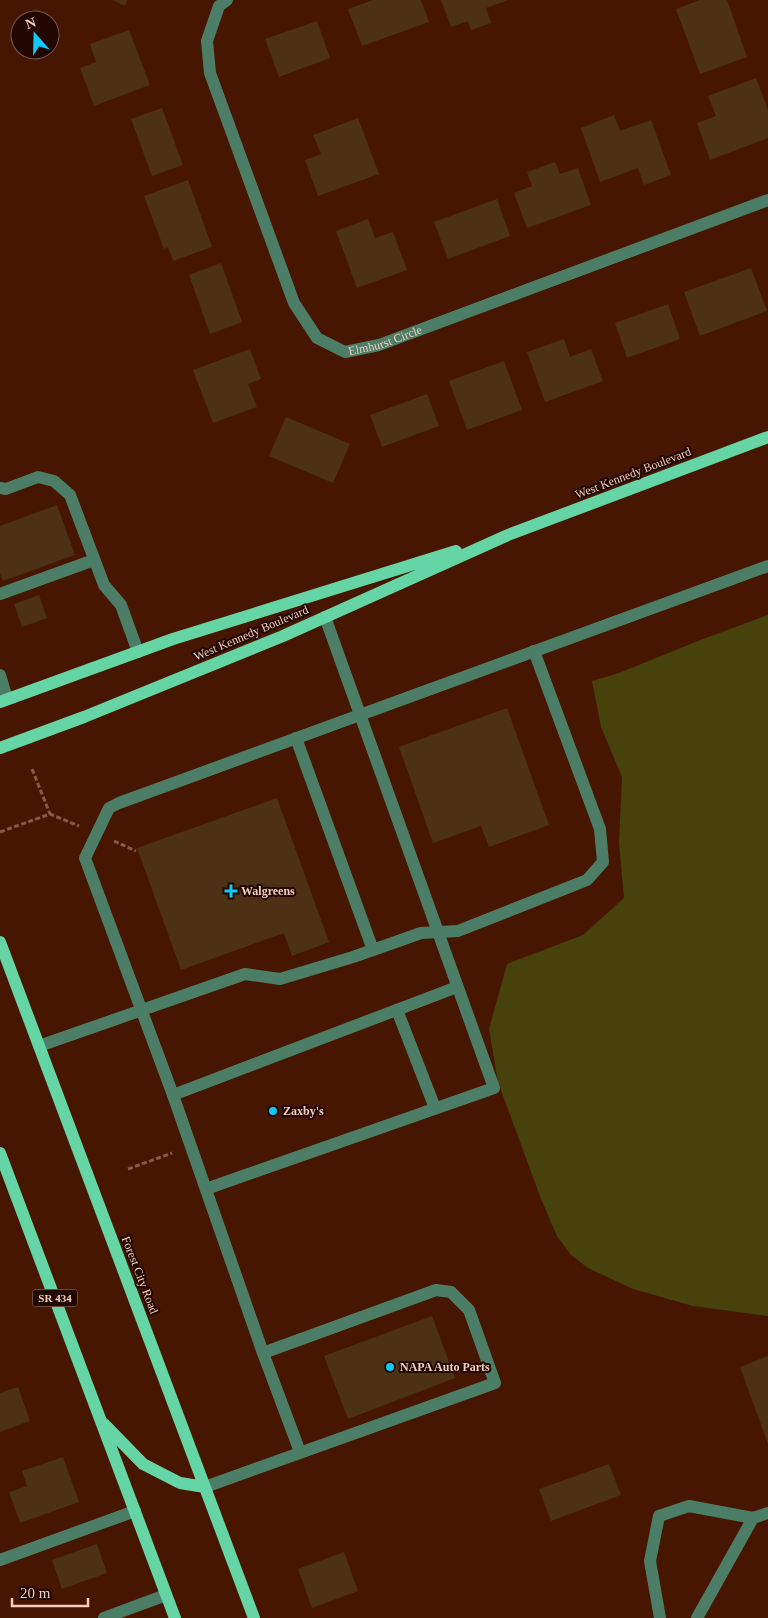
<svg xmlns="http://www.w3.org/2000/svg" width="768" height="1618" font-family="'Times New Roman',serif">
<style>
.green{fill:#47410c}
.building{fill:#4d3115}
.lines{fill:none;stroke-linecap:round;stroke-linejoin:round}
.path{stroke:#885b47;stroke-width:3;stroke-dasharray:5 2.5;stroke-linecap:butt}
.minor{stroke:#4c7e67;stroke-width:12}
.major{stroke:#66d5a5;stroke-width:12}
.poi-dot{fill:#0ccafa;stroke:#220700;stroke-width:2}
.labels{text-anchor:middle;stroke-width:4;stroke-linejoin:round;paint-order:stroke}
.shield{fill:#220700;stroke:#b69285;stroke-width:1}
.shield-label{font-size:11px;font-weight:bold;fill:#f6cebe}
.street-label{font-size:12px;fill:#f6cebe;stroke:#220700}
.poi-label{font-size:12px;font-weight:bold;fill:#f6cebe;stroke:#220700;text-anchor:start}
</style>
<rect width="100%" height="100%" fill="#461601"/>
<path class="green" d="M 768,615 L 768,1316 L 693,1306 L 633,1289 L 588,1268 L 571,1255 L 557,1236 L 541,1199 L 498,1082 L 489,1029 L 507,964 L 583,935 L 624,898 L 619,843 L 622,777 L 601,727 L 592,681 L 619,673 L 703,639 Z"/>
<path class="building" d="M 113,0 L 127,0 L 125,6 Z
M 373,0 L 421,0 L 429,22 L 362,46 L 348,9 Z
M 441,0 L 508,0 L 486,8 L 491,23 L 471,30 L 468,21 L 451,27 Z
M 700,0 L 727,0 L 747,57 L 700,74 L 676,9 Z
M 317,21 L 330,58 L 279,77 L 265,39 Z
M 129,30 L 150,85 L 94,106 L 80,68 L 96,62 L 90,44 Z
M 756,78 L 768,110 L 768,138 L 710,160 L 697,123 L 716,116 L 708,96 Z
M 162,108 L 183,165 L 152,176 L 131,119 Z
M 614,115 L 620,131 L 651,120 L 671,175 L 644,185 L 638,168 L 600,182 L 581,128 Z
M 358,118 L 379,174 L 318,196 L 305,160 L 321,154 L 313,135 Z
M 555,162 L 560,174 L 578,168 L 591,205 L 527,228 L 514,193 L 532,186 L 527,172 Z
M 188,180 L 212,247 L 173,261 L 168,247 L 164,249 L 144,196 Z
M 497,199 L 510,236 L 448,259 L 434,222 Z
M 368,219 L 375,238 L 393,232 L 407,270 L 357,288 L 336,231 Z
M 221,263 L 242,322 L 210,334 L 189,275 Z
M 751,268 L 767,311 L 700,336 L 684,292 Z
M 668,304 L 680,339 L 627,358 L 615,323 Z
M 564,339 L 570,357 L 591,349 L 603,381 L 545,402 L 527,352 Z
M 250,349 L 261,379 L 248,384 L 257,407 L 213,423 L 193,370 Z
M 504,361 L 522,410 L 467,430 L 449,381 Z
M 427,394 L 439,426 L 382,447 L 370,415 Z
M 286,417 L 350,444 L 333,483 L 269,456 Z
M 57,505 L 75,555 L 3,581 L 0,573 L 0,526 Z
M 39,595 L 47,618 L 22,627 L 14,604 Z
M 507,708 L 549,825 L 489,847 L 481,826 L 433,843 L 399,747 Z
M 277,798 L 329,942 L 292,956 L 284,933 L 181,970 L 137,848 Z
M 432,1316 L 455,1378 L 348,1419 L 324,1356 Z
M 768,1356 L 768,1444 L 740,1367 Z
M 18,1387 L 30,1421 L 0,1432 L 0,1393 Z
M 63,1457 L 79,1502 L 20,1523 L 9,1492 L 27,1486 L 22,1471 Z
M 609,1464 L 621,1495 L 551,1521 L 539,1489 Z
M 97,1544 L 107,1573 L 62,1589 L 52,1560 Z
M 344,1552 L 358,1591 L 312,1608 L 298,1569 Z"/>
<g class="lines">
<path class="path" d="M 32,769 L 50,814
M 0,832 L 50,814 L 79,826
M 114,841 L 136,851
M 128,1169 L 172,1153"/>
<g class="minor">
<path id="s1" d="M 227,0 L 219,6 L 207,41 L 210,73 L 294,303 L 317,338 L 345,352 L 379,345 L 768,200"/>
<path d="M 0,488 L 6,489 L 38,477 L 54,481 L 70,495 L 104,585 L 121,605 L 138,652"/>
<path d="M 0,594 L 94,560"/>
<path d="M 0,675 L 7,699"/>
<path d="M 296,738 L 373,950"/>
<path d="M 397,1010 L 435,1108"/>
<path d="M 39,1046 L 245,974 L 280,979 L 353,957 L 421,933 L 458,931 L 587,880 L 603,862 L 600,829 L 534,651"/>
<path d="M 173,1095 L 457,987"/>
<path d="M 206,1189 L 494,1088 L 325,617"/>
<path d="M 263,1353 L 300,1452"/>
<path d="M 205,1487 L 495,1383 L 469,1310 L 451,1292 L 436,1290 L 263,1353 L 173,1095 L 85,858 L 109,808 L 119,803 L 768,566"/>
<path d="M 0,1560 L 135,1511"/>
<path d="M 104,1618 L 166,1595"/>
<path d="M 660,1618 L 650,1561 L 659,1516 L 689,1506 L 753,1518"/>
<path d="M 697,1618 L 753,1518 L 768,1513"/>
</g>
<path class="major" d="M 0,702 L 173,639 L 456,551
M 0,748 L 84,717 L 283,636 L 508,535 L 768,437
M 0,942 L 254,1618
M 0,1153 L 175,1618
M 104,1424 L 143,1464 L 180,1483 L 205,1487"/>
</g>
<g class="poi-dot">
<path d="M228.5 883.5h5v5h5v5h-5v5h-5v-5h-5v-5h5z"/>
<circle cx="273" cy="1111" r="5"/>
<circle cx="390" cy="1367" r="5"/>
</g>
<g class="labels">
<rect class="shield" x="32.5" y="1289.5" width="45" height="17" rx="4"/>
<g class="shield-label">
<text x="55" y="1302">SR 434</text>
</g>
<g class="street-label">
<text dy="4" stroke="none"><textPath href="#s1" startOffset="439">Elmhurst Circle</textPath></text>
<text transform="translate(633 473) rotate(-21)" y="4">West Kennedy Boulevard</text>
<text transform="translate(251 633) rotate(-23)" y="4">West Kennedy Boulevard</text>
<text transform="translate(140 1275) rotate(69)" y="4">Forest City Road</text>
</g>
<g class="poi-label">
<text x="241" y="895">Walgreens</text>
<text x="283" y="1115">Zaxby's</text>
<text x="400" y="1371">NAPA Auto Parts</text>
</g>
</g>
<g transform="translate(35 35) rotate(340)"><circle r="24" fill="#220700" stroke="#77574c"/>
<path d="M0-4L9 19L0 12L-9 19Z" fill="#0ccafa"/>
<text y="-8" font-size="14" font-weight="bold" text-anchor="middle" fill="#f6cebe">N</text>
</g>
<path d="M12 1598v8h76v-8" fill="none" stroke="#f6cebe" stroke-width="2.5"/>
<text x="20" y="1598" font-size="15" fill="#f6cebe" stroke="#220700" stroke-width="4" paint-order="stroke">20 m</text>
</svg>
